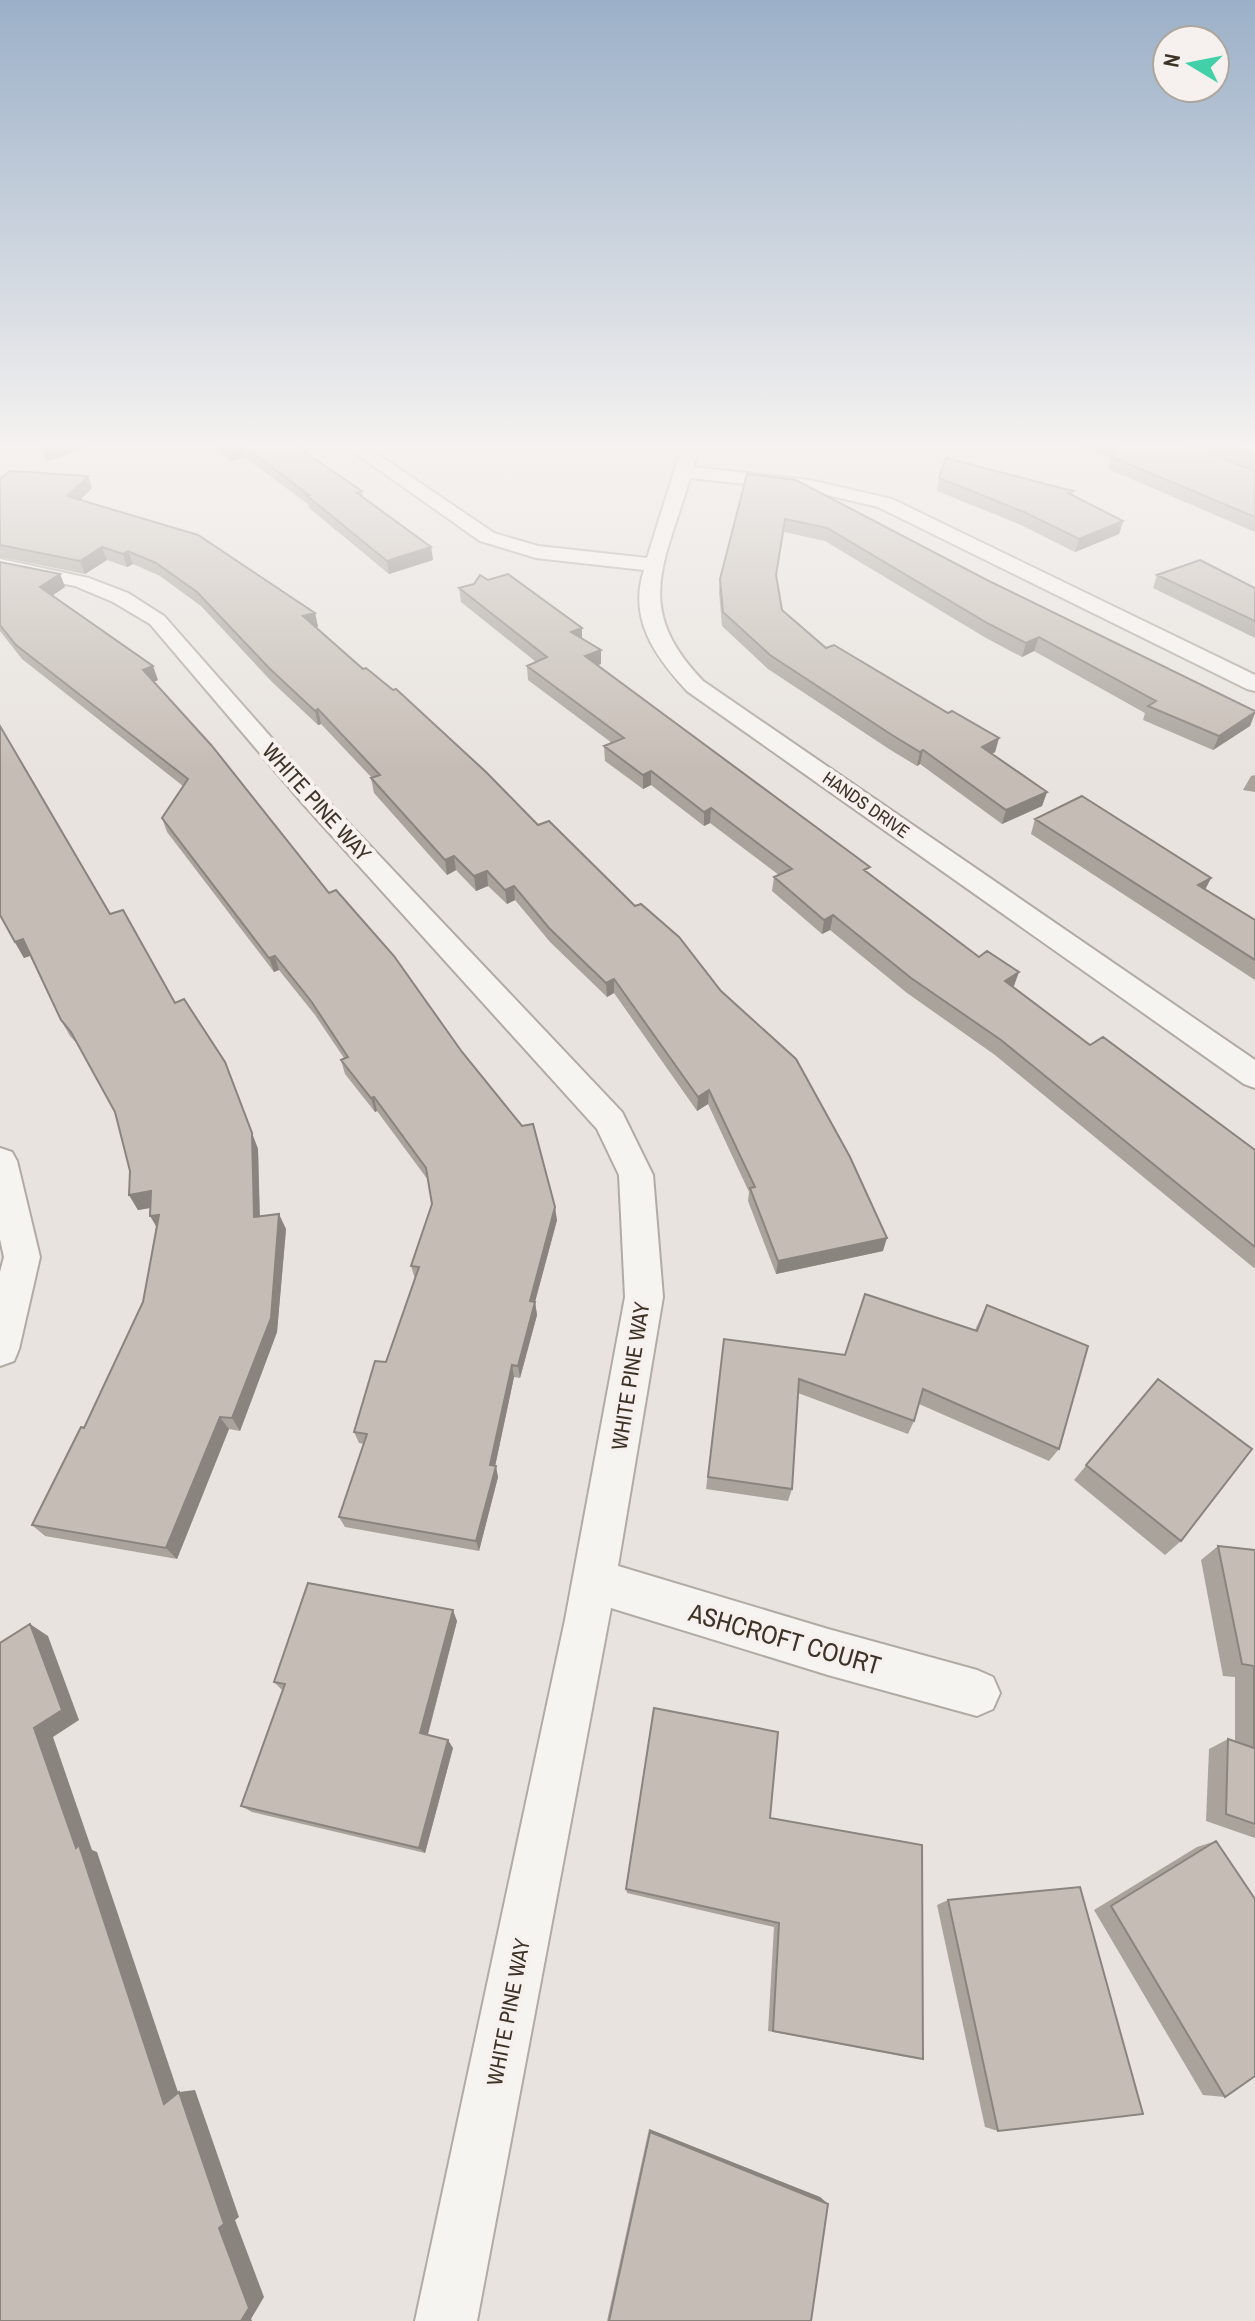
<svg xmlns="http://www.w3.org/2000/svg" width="1255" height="2321" font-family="'Archivo Narrow',sans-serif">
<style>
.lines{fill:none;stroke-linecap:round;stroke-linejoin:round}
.minor-casing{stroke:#b2aba3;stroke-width:4}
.minor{fill:#f6f4f1;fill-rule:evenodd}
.wall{fill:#a9a39c}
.shaded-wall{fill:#8a847f}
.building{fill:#c5bdb5;stroke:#8a847f;stroke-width:2}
.labels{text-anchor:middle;stroke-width:8;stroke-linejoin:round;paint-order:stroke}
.far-street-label{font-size:18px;fill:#3f3327;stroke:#f6f1ee}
.street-label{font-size:22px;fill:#3f3327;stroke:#f6f1ee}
.near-street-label{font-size:26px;fill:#3f3327;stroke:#f6f1ee}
</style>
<rect width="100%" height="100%" fill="#e8e3de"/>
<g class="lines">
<g class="minor-casing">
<path id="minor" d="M 341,443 L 361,443 L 494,533 L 538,546 L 647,558 L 683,443 L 700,443 L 693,467 L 810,480 L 892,499 L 1255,675 L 1255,691 L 1247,689 L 878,507 L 810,491 L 690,478 C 665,564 632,607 703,681 L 1255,1060 L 1255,1088 L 1244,1084 L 687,691 C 655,656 628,619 644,570 L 536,558 L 480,541 Z
M 0,559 L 89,578 L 128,593 L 164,616 L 322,795 L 622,1112 L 653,1175 L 663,1297 L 618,1566 L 828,1629 L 977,1670 L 993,1677 L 1000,1693 L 993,1709 L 977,1716 L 828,1675 L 611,1608 L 477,2321 L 415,2321 L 565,1620 L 625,1297 L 619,1175 L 597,1129 L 304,805 L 150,624 L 113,602 L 75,586 L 0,571 Z
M 0,1148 L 12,1152 L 17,1161 L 40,1257 L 19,1349 L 14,1361 L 0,1366 L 0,1272 L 4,1257 L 0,1239 Z"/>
</g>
<use href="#minor" class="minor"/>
</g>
<path class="wall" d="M 208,443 L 291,443 L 362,491 L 363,497 L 431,547 L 433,560 L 389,574 L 309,508 L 308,504 L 245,458 L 230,461 Z
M 1067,443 L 1183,443 L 1255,471 L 1255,532 L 1108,469 L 1111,458 Z
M 1187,443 L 1255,443 L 1255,470 Z
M 747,474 L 985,579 L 1255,711 L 1255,714 L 1250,726 L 1213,750 L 1143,720 L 1145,713 L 1034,651 L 1022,657 L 986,638 L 825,541 L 784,532 L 776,578 L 782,610 L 826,648 L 948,713 L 999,738 L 995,752 L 992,754 L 1047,792 L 1042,806 L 1002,824 L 920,764 L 917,766 L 889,749 L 768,669 L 722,626 L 719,592 L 720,579 Z
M 88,476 L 92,488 L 80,500 L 315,613 L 318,627 L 316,627 L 883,1251 L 776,1274 L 748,1201 L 749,1192 L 708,1104 L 697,1111 L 614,993 L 607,997 L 550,942 L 515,900 L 507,904 L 488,886 L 476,891 L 456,870 L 447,875 L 374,793 L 371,778 L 372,778 L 321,724 L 318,725 L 272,682 L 201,606 L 160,576 L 133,564 L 127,567 L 107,560 L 85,574 L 0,557 L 0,479 Z
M 939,478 L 1073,491 L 1072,495 L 1123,521 L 1119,534 L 1075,552 L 1021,525 L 937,491 Z
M 0,562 L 60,574 L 65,587 L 52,596 L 158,680 L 154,682 L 557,1220 L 535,1302 L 537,1315 L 520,1378 L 514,1377 L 495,1466 L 498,1477 L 479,1551 L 345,1527 L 339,1517 L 364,1444 L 359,1443 L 354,1432 L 386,1362 L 415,1279 L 411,1266 L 432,1204 L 428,1180 L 377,1111 L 375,1112 L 345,1074 L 341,1060 L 344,1058 L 315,1015 L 279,970 L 274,972 L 167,832 L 162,818 L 183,786 L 22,659 L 0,631 Z
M 1157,575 L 1255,588 L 1255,638 L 1153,588 Z
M 488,580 L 582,628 L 582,638 L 601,650 L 601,664 L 597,665 L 869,873 L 1014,986 L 1013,987 L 1090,1045 L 1255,1150 L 1255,1267 L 1254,1268 L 995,1055 L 907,993 L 830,930 L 822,934 L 772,891 L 774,877 L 779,875 L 710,823 L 704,826 L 651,785 L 643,789 L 605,761 L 604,746 L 612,743 L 528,680 L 527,666 L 536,662 L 461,602 L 459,588 Z
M 1255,775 L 1255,792 L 1243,790 L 1251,776 Z
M 1035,819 L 1211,878 L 1205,889 L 1255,920 L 1255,980 L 1031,834 Z
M 110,914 L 175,1003 L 225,1062 L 258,1149 L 260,1216 L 286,1229 L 277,1332 L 240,1431 L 229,1429 L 177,1559 L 45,1536 L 32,1525 L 84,1428 L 143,1302 L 156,1227 L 151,1208 L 138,1210 L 129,1195 L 130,1171 L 115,1112 L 80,1047 L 70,1036 L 61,1020 L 30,956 L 24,958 L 8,931 Z
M 987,1305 L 1059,1449 L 1049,1461 L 919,1404 L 914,1421 L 908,1434 L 798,1393 L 792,1489 L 788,1501 L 706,1489 L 724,1339 L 845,1355 L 975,1330 Z
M 1158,1379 L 1181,1541 L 1165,1555 L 1074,1480 Z
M 1218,1546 L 1255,1550 L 1255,1838 L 1206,1821 L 1209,1749 L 1228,1739 L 1235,1742 L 1235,1677 L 1223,1676 L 1201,1560 Z
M 457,1621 L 428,1735 L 453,1748 L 425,1853 L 252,1812 L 241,1806 L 283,1691 L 274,1682 Z
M 770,1818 L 923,2059 L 912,2058 L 768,2031 L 774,1927 L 627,1893 L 626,1889 Z
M 1216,1841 L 1225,2097 L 1203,2095 L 1094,1910 L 1197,1847 Z
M 948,1900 L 998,2131 L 985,2127 L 937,1905 Z
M 649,2129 L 820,2197 L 828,2204 L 811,2321 L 607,2321 Z"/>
<path class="shaded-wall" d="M 61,443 L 104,443 L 46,461 L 42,449 Z
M 242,445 L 245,458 L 230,461 L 227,449 Z
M 88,476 L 92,488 L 71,509 L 67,496 Z
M 1123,521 L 1119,534 L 1075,552 L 1079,539 Z
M 102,547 L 107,560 L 85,574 L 80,561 Z
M 431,547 L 433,560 L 389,574 L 387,561 Z
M 128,551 L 133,564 L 127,567 L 123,554 Z
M 60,574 L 65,587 L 45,600 L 40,587 Z
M 315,613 L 318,627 L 307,630 L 303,616 Z
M 582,628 L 582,642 L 571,632 Z
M 1039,637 L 1034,651 L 1022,657 L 1026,643 Z
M 601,650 L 601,664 L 586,670 L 585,656 Z
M 153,666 L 158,680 L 148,684 L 143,670 Z
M 318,709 L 321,724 L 318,725 L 315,711 Z
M 1255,712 L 1250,726 L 1213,750 L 1219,736 Z
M 999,738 L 995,752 L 978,761 L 982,747 Z
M 923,750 L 920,764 L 917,766 L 920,752 Z
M 651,771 L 651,785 L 643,789 L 643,775 Z
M 1047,792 L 1042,806 L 1002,824 L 1006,810 Z
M 711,808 L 710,823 L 704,826 L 704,812 Z
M 454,856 L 456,870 L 447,875 L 445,860 Z
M 487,871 L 488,886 L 476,891 L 474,876 Z
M 1211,878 L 1204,892 L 1198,885 Z
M 514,886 L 515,900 L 507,904 L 505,890 Z
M 833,915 L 830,930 L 822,934 L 824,920 Z
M 23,939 L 32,955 L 24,958 L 15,942 Z
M 275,956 L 279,970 L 274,972 L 269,958 Z
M 1019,972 L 1014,986 L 1000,996 L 1005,981 Z
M 614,979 L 614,993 L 607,997 L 606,983 Z
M 225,1062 L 258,1149 L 260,1232 L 254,1217 Z
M 709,1090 L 708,1104 L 697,1111 L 698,1097 Z
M 374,1097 L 377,1111 L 375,1112 L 371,1098 Z
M 151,1191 L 160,1206 L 138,1210 L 129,1195 Z
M 555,1207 L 557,1220 L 535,1302 L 537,1315 L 520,1378 L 518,1366 L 530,1301 Z
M 279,1214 L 286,1229 L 277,1332 L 240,1431 L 232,1418 Z
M 159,1215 L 159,1231 L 150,1216 Z
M 887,1238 L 883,1251 L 776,1274 L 778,1261 Z
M 512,1365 L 514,1377 L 493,1476 L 490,1465 Z
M 220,1417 L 229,1429 L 177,1559 L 166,1548 Z
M 496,1466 L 498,1477 L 479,1551 L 476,1541 Z
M 453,1610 L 457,1621 L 426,1741 L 420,1733 Z
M 30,1624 L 48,1636 L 79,1720 L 53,1737 L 92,1850 L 97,1852 L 181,2101 L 164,2104 L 34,1728 Z
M 448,1740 L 453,1748 L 425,1853 L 419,1848 Z
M 195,2090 L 239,2217 L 235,2220 L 264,2297 L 251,2319 L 252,2321 L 241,2321 L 219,2228 L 179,2092 Z
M 649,2129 L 820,2197 L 828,2204 L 650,2132 Z"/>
<path class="building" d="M 49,443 L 61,443 L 42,449 Z
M 220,443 L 291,443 L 362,491 L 357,493 L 431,547 L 387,561 L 306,495 L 309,495 L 242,445 L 227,449 Z
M 1108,443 L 1183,443 L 1255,471 L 1255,517 L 1112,457 L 1115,445 Z
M 1224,443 L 1255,443 L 1255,455 Z
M 946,458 L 1073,491 L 1068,493 L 1123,521 L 1079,539 L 1024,512 L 939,478 Z
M 10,471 L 88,476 L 67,496 L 198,535 L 315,613 L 303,616 L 363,669 L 366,668 L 393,690 L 396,689 L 486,772 L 538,825 L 549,821 L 635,906 L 641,904 L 679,937 L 721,991 L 796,1059 L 850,1157 L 887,1238 L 778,1261 L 750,1188 L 755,1187 L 709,1090 L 698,1097 L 614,979 L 606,983 L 549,928 L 514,886 L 505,890 L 487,871 L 474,876 L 454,856 L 445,860 L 371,778 L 380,775 L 318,709 L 315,711 L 269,668 L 197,592 L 156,563 L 128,551 L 123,554 L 102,547 L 80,561 L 0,545 L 0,479 Z
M 747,474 L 796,480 L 985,579 L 1255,711 L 1255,712 L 1219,736 L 1148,706 L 1156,701 L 1039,637 L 1026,643 L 989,624 L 827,528 L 785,519 L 776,575 L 782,610 L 826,648 L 834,645 L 948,713 L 952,711 L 999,738 L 982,747 L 1047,792 L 1006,810 L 923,750 L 920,752 L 892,735 L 770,655 L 723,612 L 720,579 Z
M 1200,560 L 1255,588 L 1255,621 L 1157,575 Z
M 0,562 L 60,574 L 40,587 L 153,666 L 143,670 L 212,746 L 329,893 L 336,890 L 394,956 L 462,1052 L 522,1126 L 533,1124 L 555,1207 L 530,1301 L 535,1302 L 518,1366 L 512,1365 L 490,1465 L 496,1466 L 476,1541 L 339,1517 L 367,1434 L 354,1432 L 375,1361 L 386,1362 L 419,1267 L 411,1266 L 432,1204 L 426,1168 L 374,1097 L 371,1098 L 341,1060 L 348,1057 L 311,1001 L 275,956 L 269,958 L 162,818 L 188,779 L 16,645 L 0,625 Z
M 508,574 L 582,628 L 571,632 L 601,650 L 585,656 L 870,867 L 864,870 L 979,957 L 987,951 L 1019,972 L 1005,981 L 1090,1045 L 1103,1037 L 1255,1150 L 1255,1247 L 1001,1040 L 911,978 L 833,915 L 824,920 L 774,877 L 792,869 L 711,808 L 704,812 L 651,771 L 643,775 L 604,746 L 624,738 L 527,666 L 547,657 L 459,588 L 474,584 L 480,575 L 488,580 Z
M 0,726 L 110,914 L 123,910 L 175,1003 L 184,999 L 225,1062 L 252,1133 L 254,1217 L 279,1214 L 271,1318 L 232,1418 L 220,1417 L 166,1548 L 32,1525 L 81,1427 L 84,1428 L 143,1302 L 159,1215 L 150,1216 L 151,1191 L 129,1195 L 130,1171 L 115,1112 L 71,1032 L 61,1020 L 23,939 L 15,942 L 0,915 Z
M 1082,796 L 1211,878 L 1198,885 L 1255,920 L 1255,960 L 1035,819 Z
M 865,1294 L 977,1331 L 987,1305 L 1088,1346 L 1059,1449 L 923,1389 L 914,1421 L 799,1379 L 792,1489 L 708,1477 L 724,1339 L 845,1355 Z
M 1158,1379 L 1252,1449 L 1181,1541 L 1086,1465 Z
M 1218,1546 L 1255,1550 L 1255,1824 L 1226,1814 L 1228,1739 L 1254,1748 L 1254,1666 L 1242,1664 Z
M 308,1583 L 453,1610 L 420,1733 L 448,1740 L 419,1848 L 241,1806 L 285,1684 L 274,1682 Z
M 30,1624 L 62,1710 L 34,1728 L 76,1848 L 79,1845 L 164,2104 L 179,2092 L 224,2224 L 219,2228 L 249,2308 L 241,2321 L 0,2321 L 0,1643 Z
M 654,1708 L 778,1732 L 770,1818 L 922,1845 L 923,2059 L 773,2031 L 779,1923 L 626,1889 Z
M 1216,1841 L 1255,1899 L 1255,2076 L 1225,2097 L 1111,1906 Z
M 1080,1887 L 1143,2114 L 998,2131 L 948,1900 Z
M 650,2132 L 828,2204 L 811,2321 L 609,2321 Z"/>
<linearGradient id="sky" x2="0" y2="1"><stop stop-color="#9bb0c8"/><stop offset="0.58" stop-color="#f5f2f0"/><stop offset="1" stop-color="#f5f2f0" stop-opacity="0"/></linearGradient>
<rect width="1255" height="768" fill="url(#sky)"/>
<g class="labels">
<g class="far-street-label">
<text transform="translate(866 805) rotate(35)" y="6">HANDS DRIVE</text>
</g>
<g class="street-label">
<text transform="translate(317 802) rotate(48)" y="8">WHITE PINE WAY</text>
<text transform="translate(630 1376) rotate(-81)" y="8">WHITE PINE WAY</text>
<text transform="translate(508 2012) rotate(-79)" y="8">WHITE PINE WAY</text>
</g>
<g class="near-street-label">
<text transform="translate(785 1639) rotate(16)" y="9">ASHCROFT COURT</text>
</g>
</g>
<g transform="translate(1191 64) rotate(280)"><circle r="38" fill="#f6f1ee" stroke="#ada59e" stroke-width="2"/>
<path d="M0-6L14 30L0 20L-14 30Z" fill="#41d0a8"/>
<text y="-12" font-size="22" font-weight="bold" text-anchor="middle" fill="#3f3327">N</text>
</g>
</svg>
